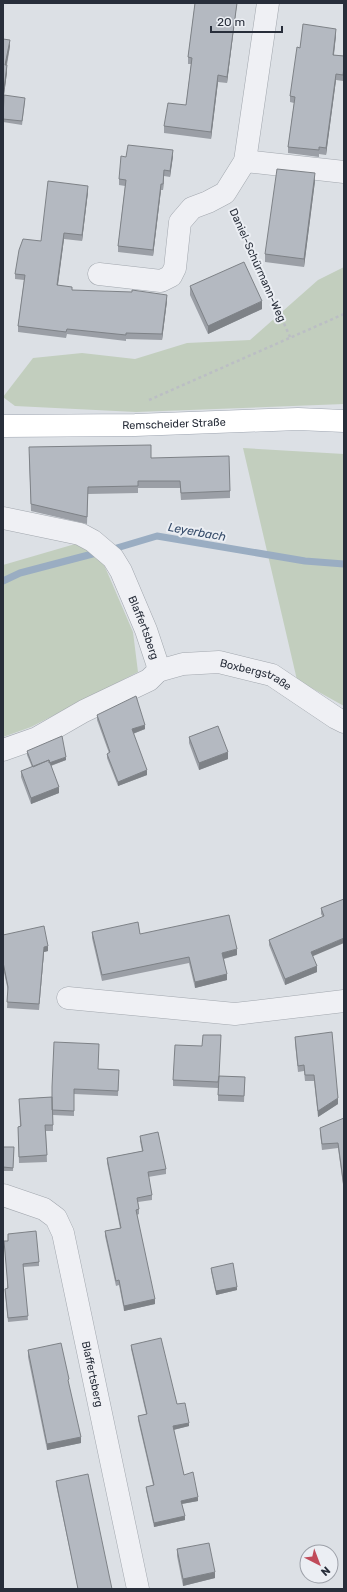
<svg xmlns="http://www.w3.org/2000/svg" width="347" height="1592" font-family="Rubik,sans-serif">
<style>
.green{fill:#c2cebe}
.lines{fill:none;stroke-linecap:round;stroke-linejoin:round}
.stream{stroke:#9aadc2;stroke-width:7}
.minor-casing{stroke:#a2a7ae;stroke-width:23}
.major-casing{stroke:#9da4b0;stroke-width:23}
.path{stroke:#bbbec4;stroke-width:2.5;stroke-dasharray:3 3;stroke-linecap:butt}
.minor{stroke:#eff0f4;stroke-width:22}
.major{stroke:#fff;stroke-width:22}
.wall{fill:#9b9fa6}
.shaded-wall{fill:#7e8287}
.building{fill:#b4b9c1;stroke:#7e8287}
.labels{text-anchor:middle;stroke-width:4;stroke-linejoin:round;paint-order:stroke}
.street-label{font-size:11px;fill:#282e3a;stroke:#ebeef3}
.water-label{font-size:12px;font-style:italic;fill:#364c6a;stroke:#ebeef3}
</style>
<rect width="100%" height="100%" fill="#dce0e5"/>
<path class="green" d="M 344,267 L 344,404 L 136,412 L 15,406 L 3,397 L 33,358 L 82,353 L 135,359 L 187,343 L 250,340 L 318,280 Z
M 243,448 L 344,454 L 344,706 L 297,680 Z
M 82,542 L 102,560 L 133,632 L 138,672 L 31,727 L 3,737 L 3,565 Z"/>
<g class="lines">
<path class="stream" d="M 110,550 L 157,536 L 305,561 L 344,564
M 3,581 L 20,573 L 100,552"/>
<g class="minor-casing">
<g id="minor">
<path d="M 245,161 L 344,172"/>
<path d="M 99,274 L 161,281 L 171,276 L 175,268 L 180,222 L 192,208 L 208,202 L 225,193 L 245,161 L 268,3"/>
<path id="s1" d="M 3,518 L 80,534 L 93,541 L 113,558 L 121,571 L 146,630 L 157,663 L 158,671 L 149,680 L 84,711 L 37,738 L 3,750"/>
<path id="s2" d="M 158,671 L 183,664 L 219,662 L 272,675 L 336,718 L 344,722"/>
<path d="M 68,998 L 235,1014 L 344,1001"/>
<path id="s3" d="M 3,1195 L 44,1209 L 56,1218 L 63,1233 L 138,1589"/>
</g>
</g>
<g class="major-casing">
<g id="major">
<path id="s4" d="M 3,426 L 135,425 L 298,419 L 344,421"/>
</g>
</g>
<path class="path" d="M 235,214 L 290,337
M 149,400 L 344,314"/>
<use href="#minor" class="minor"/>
<use href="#major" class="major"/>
</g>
<path class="wall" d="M 195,3 L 237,3 L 227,83 L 218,82 L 211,139 L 164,133 L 164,126 L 186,105 L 191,64 L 188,64 L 188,57 Z
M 336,35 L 334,55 L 344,56 L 343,81 L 336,80 L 326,155 L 319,154 L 319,157 L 288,153 L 288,147 L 294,103 L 290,102 L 290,96 L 300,48 Z
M 3,39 L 10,46 L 7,65 L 7,72 L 4,95 L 25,101 L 22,125 L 3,122 L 4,95 L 3,95 Z
M 173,156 L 170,177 L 164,176 L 163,190 L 161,190 L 153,256 L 118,252 L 118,246 L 125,186 L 119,185 L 119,179 L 126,157 Z
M 315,181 L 304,267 L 265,262 L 265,254 Z
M 88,192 L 82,241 L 64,239 L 58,285 L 72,290 L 167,301 L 162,340 L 126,339 L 126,341 L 67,334 L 66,338 L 18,332 L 18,326 L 24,280 L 15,279 L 15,274 L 41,241 Z
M 190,286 L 262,309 L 208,334 L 190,295 Z
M 29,454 L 151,458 L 230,491 L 230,498 L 181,500 L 180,488 L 138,488 L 138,493 L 88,494 L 87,524 L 31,511 Z
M 97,715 L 145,729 L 133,734 L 147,775 L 118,786 L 107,758 L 107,754 L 109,753 L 97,720 Z
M 189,737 L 228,759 L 199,770 L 189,743 Z
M 27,751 L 66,760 L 51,766 L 59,793 L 31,804 L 21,777 L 21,771 L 32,767 L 27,755 Z
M 344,899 L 312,956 L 317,972 L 285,985 L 269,945 L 269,940 L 323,917 L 321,914 L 321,908 Z
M 92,932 L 140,934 L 237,955 L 224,959 L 227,980 L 195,988 L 189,963 L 102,981 L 92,938 Z
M 3,935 L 48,951 L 44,952 L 39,1010 L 7,1008 L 8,991 L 3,968 Z
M 295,1037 L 338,1104 L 318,1117 L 314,1081 L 305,1081 L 304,1071 L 298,1072 L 295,1043 Z
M 98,1069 L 119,1070 L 118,1096 L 74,1094 L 74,1116 L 53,1115 L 53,1131 L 46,1131 L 47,1162 L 19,1163 L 18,1133 L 18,1127 L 20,1126 L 19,1099 L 52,1097 Z
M 219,1076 L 245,1077 L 244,1102 L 218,1101 L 218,1088 L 173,1086 L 173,1080 Z
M 344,1118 L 344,1192 L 338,1148 L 322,1150 L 320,1133 L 320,1128 Z
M 140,1136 L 166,1169 L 166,1174 L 148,1177 L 152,1195 L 152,1200 L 138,1202 L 139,1209 L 139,1214 L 137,1215 L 155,1304 L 124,1311 L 119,1285 L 116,1286 L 105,1236 L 105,1231 L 120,1228 L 107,1163 L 107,1158 L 142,1151 L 140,1141 Z
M 3,1147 L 14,1147 L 13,1171 L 3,1171 Z
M 8,1234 L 39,1262 L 39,1266 L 23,1267 L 28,1320 L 8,1322 L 5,1292 L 5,1289 L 7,1288 Z
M 211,1268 L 237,1290 L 216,1295 L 211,1271 Z
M 131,1345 L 177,1404 L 189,1426 L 173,1430 L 184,1475 L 198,1501 L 182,1504 L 185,1520 L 154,1527 L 146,1490 L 146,1487 L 153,1485 L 138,1420 L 138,1416 L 146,1414 L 131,1349 Z
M 28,1350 L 69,1386 L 81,1443 L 47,1450 L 28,1357 Z
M 56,1481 L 112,1589 L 78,1589 L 56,1485 Z
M 177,1549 L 215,1578 L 183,1586 L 177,1556 Z"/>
<path class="shaded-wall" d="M 237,3 L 227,83 L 227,77 Z
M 336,29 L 336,35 L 333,61 L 333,55 Z
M 10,40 L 10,46 L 5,72 L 5,65 Z
M 7,65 L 7,72 L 4,95 L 4,89 Z
M 336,74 L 336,80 L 326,155 L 326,148 Z
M 218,75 L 218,82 L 211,139 L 211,132 Z
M 173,150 L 173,156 L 170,177 L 170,171 Z
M 164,170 L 164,176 L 163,190 L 163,184 Z
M 315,173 L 315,181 L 304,267 L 304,259 Z
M 161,184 L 161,190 L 153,256 L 153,250 Z
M 88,186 L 88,192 L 82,241 L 82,235 Z
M 64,233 L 64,239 L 57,291 L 57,285 Z
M 167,295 L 167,301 L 162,340 L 162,334 Z
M 262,301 L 262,309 L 208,334 L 208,326 Z
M 145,725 L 145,729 L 132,734 L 132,729 Z
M 228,752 L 228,759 L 199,770 L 199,763 Z
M 66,757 L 66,760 L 33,772 L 33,769 Z
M 147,770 L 147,775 L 118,786 L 118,782 Z
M 59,787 L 59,793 L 31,804 L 31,798 Z
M 344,938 L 344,943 L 311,957 L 311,952 Z
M 48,946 L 48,951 L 44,952 L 39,1010 L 44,947 Z
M 237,949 L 237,955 L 222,959 L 222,953 Z
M 317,966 L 317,972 L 285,985 L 285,979 Z
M 227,974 L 227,980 L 195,988 L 195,982 Z
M 338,1098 L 338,1104 L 318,1117 L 318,1111 Z
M 237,1287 L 237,1290 L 216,1295 L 216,1291 Z
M 155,1299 L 155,1304 L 124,1311 L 124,1306 Z
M 189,1423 L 189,1426 L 173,1430 L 173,1426 Z
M 81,1437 L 81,1443 L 47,1450 L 47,1444 Z
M 198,1497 L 198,1501 L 181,1504 L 181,1501 Z
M 185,1516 L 185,1520 L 154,1527 L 154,1523 Z
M 215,1572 L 215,1578 L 183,1586 L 183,1579 Z"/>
<path class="building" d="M 195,3 L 237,3 L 227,77 L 218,75 L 211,132 L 164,126 L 168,103 L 186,105 L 192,58 L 188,57 Z
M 303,24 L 336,29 L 333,55 L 344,56 L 344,67 L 343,75 L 336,74 L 326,148 L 319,147 L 319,150 L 288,147 L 295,97 L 290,96 L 297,47 L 300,48 Z
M 3,39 L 10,40 L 5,65 L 7,65 L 4,89 L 3,89 Z
M 4,95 L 25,98 L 22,121 L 3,119 Z
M 128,145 L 173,150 L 170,171 L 164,170 L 163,184 L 161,184 L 153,250 L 118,246 L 126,180 L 119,179 L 121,156 L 126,157 Z
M 277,169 L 315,173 L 304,259 L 265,254 Z
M 48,181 L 88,186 L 82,235 L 64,233 L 57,285 L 72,287 L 72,290 L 132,292 L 132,290 L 167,295 L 162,334 L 126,333 L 126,335 L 67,329 L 66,332 L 18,326 L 25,275 L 15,274 L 19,250 L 23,239 L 41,241 Z
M 244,262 L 262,301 L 208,326 L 190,286 Z
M 151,445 L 151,458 L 229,456 L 230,491 L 181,493 L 180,481 L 138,481 L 138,486 L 88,487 L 87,517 L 31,504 L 29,447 Z
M 136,696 L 145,725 L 132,729 L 147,770 L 118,782 L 107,754 L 110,752 L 97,715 Z
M 218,726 L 228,752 L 199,763 L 189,737 Z
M 62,736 L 66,757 L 49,763 L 49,760 L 33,767 L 27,751 Z
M 49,760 L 59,787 L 31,798 L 21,771 Z
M 344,899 L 344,938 L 311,952 L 317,966 L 285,979 L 269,940 L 324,916 L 321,908 Z
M 229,915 L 237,949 L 222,953 L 227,974 L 195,982 L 189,957 L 102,975 L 92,932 L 138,922 L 140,934 Z
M 44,926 L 48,946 L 44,947 L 39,1004 L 7,1002 L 8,987 L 3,962 L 3,935 Z
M 332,1032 L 338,1098 L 318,1111 L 314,1075 L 305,1075 L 304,1065 L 298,1066 L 295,1037 Z
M 203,1035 L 221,1035 L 219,1076 L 245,1077 L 244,1096 L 218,1095 L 219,1076 L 218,1082 L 173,1080 L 175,1045 L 202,1046 Z
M 54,1042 L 99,1044 L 98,1069 L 119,1070 L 118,1091 L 74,1089 L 74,1111 L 52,1110 L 52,1087 Z
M 52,1097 L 53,1125 L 45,1125 L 47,1155 L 19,1157 L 18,1127 L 21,1126 L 19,1099 Z
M 344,1118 L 344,1187 L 338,1143 L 322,1144 L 320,1128 Z
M 158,1132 L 166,1169 L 148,1172 L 152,1195 L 137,1198 L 139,1209 L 136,1210 L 155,1299 L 124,1306 L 119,1280 L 116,1281 L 105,1231 L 121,1228 L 107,1158 L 143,1151 L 140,1136 Z
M 3,1147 L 14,1147 L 13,1168 L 3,1167 Z
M 36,1231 L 39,1262 L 23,1264 L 28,1316 L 8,1318 L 5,1289 L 8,1288 L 4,1241 L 8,1241 L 8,1234 Z
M 233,1263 L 237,1287 L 216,1291 L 211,1268 Z
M 161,1338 L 177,1404 L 185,1403 L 189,1423 L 173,1426 L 184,1475 L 193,1472 L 198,1497 L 181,1501 L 185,1516 L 154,1523 L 146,1487 L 154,1485 L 138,1416 L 147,1414 L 131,1345 Z
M 61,1343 L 69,1379 L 68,1380 L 81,1437 L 47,1444 L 28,1350 Z
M 88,1474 L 112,1589 L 78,1589 L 56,1481 Z
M 209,1543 L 215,1572 L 183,1579 L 177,1549 Z"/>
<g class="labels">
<g class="street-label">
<text transform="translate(258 265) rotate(66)" y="4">Daniel-Schürmann-Weg</text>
<text dy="4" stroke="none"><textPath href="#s4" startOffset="171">Remscheider Straße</textPath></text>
<text dy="4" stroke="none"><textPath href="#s1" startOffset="196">Blaffertsberg</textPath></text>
<text dy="4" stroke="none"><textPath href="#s2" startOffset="101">Boxbergstraße</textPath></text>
<text dy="4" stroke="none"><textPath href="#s3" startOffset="219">Blaffertsberg</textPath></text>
</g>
<g class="water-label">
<text transform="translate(197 532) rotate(10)" y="4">Leyerbach</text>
</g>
</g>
<rect width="347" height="1592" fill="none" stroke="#282e3a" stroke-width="8"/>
<g transform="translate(319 1564) rotate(138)"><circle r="19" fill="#ebeef3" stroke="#9da1a9"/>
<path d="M0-3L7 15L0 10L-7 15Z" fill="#c04b5a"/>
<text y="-6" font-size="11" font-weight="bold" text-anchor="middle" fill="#282e3a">N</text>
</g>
<path d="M211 26v6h71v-6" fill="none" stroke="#282e3a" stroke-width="2"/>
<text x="217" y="26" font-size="12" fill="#282e3a" stroke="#ebeef3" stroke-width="3" paint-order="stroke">20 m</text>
</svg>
